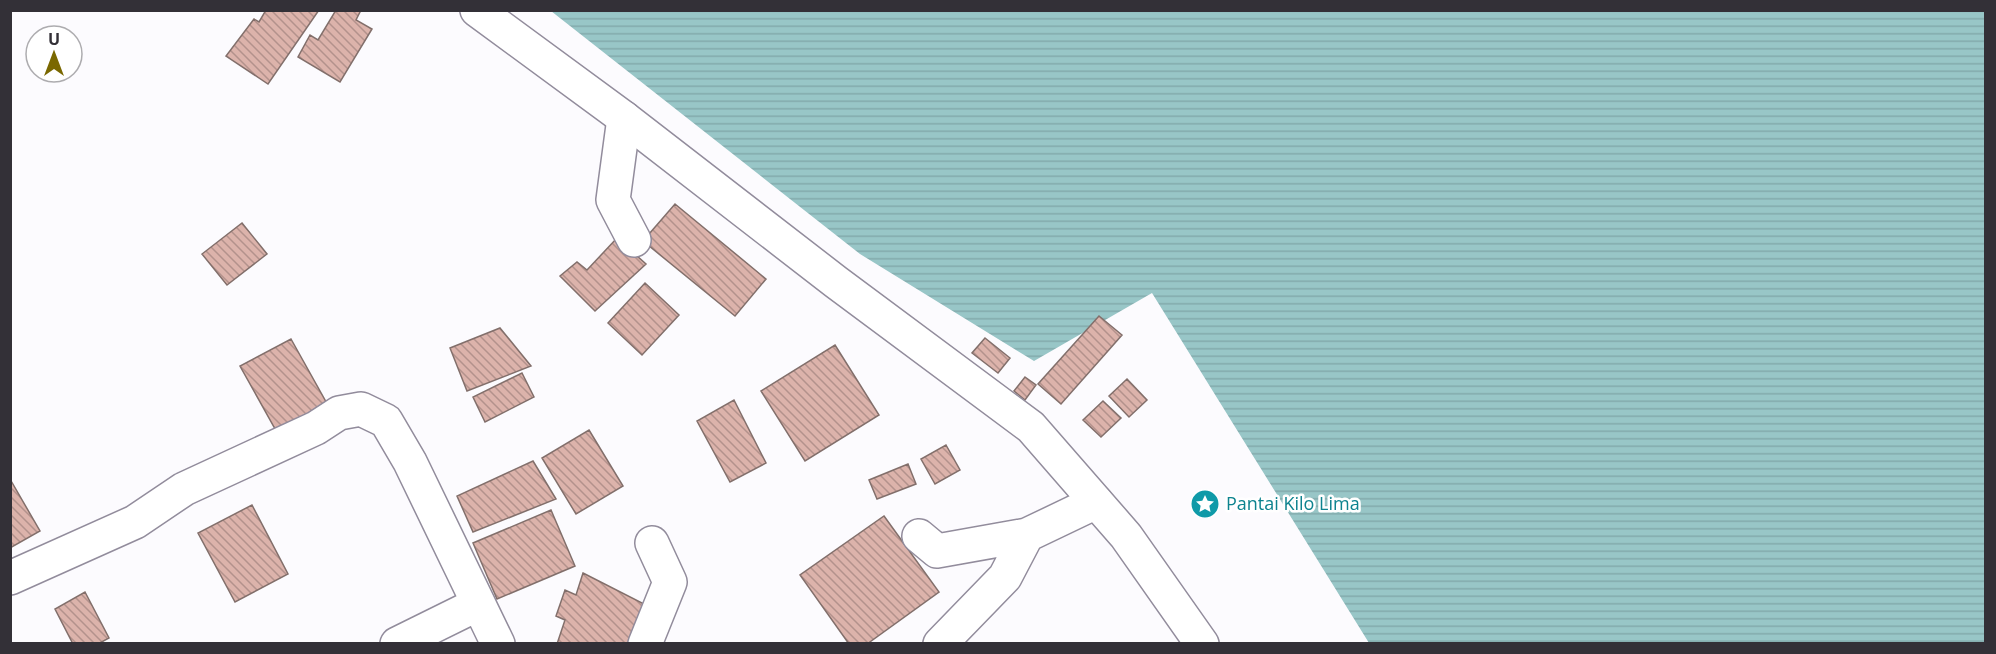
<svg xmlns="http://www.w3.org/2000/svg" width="1996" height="654" font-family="'Open Sans',sans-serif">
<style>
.water{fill:url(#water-rules)}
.building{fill:url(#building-back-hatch);stroke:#826f6b;stroke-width:1.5}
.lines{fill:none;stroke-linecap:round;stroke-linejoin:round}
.minor-casing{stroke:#928c9c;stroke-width:36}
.highway-casing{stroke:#928c9c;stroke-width:36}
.minor{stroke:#fff;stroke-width:33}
.highway{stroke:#fff;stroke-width:33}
.labels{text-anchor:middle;stroke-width:5;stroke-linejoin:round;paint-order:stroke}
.culture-label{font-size:18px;fill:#0d838f;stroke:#fff;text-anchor:start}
</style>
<defs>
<pattern id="water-rules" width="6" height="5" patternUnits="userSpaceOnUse" patternTransform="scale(1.5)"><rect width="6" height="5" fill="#98c6c7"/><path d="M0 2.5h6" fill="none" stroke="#83aaac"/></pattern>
<pattern id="building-back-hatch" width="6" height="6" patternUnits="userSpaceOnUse" patternTransform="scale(1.5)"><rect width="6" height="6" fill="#dcb3ab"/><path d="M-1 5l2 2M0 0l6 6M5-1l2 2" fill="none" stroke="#b3928c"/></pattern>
</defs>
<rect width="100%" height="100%" fill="#fcfbfe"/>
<path class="water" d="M 551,11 L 1985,11 L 1985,643 L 1369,643 L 1152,293 L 1034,361 L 860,254 Z"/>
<path class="building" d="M 266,10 L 319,10 L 268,84 L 226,56 L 254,19 L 259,22 Z
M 336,10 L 361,10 L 356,20 L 372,29 L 340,82 L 298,57 L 310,35 L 318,40 Z
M 675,204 L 766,279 L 735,316 L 643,241 Z
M 242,223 L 267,254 L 227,285 L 202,254 Z
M 617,238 L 646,264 L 595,311 L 560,276 L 577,262 L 587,270 Z
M 645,283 L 679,315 L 642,355 L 608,323 Z
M 1099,316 L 1122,335 L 1061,404 L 1038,384 Z
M 500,328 L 531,366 L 467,391 L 450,348 Z
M 985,338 L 1010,358 L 998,373 L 972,353 Z
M 291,339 L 330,409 L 279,436 L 240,366 Z
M 835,345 L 879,415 L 805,461 L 761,391 Z
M 522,373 L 534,397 L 485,422 L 473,397 Z
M 1025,377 L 1036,385 L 1025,400 L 1014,391 Z
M 1127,379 L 1147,400 L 1129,417 L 1109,396 Z
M 734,400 L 766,463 L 730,482 L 697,421 Z
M 1103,401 L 1121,418 L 1101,437 L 1083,420 Z
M 589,430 L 623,486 L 576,514 L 542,458 Z
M 946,445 L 960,470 L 935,484 L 921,459 Z
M 533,461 L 556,499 L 473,532 L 457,496 Z
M 908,464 L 916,484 L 877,499 L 869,480 Z
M 10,479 L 40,531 L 10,548 Z
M 252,505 L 288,574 L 235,602 L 198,533 Z
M 551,510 L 575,566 L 497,599 L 473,543 Z
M 884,516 L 939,592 L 867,644 L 849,644 L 800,575 Z
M 583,573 L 652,608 L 639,644 L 557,644 L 565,620 L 556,616 L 565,590 L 576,595 Z
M 85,592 L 109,638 L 98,644 L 73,644 L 55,609 Z"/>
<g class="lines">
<g class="minor-casing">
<path id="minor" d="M 624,118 L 613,200 L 634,240
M 919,536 L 937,551 L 1027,535 L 1096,502
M 10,578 L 135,522 L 184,489 L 316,428 L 339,413 L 361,409 L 386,421 L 410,462 L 498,644
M 397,644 L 478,604
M 645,644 L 670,582 L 652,543
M 940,644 L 1005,577 L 1027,535"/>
</g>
<g class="highway-casing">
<path id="highway" d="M 477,10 L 624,118 L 836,282 L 1031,427 L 1126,536 L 1202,644"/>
</g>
<use href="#minor" class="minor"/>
<use href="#highway" class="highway"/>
</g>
<defs>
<g id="sight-disc" transform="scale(1.5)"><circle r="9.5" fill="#0f9aa8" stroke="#fff"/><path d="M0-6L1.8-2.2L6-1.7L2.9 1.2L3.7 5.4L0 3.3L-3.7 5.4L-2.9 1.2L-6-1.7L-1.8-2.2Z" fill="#fff"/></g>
</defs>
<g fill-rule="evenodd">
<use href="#sight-disc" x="1205" y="504"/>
</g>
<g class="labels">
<g class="culture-label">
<text x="1226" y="510">Pantai Kilo Lima</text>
</g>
</g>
<rect width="1996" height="654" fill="none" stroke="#333037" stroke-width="24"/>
<g transform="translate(54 54)"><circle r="28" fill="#ffffff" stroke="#adacaf" stroke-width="1.5"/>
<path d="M0-4.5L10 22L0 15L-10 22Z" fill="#7a6800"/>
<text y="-9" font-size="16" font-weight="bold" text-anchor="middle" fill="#333037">U</text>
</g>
</svg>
